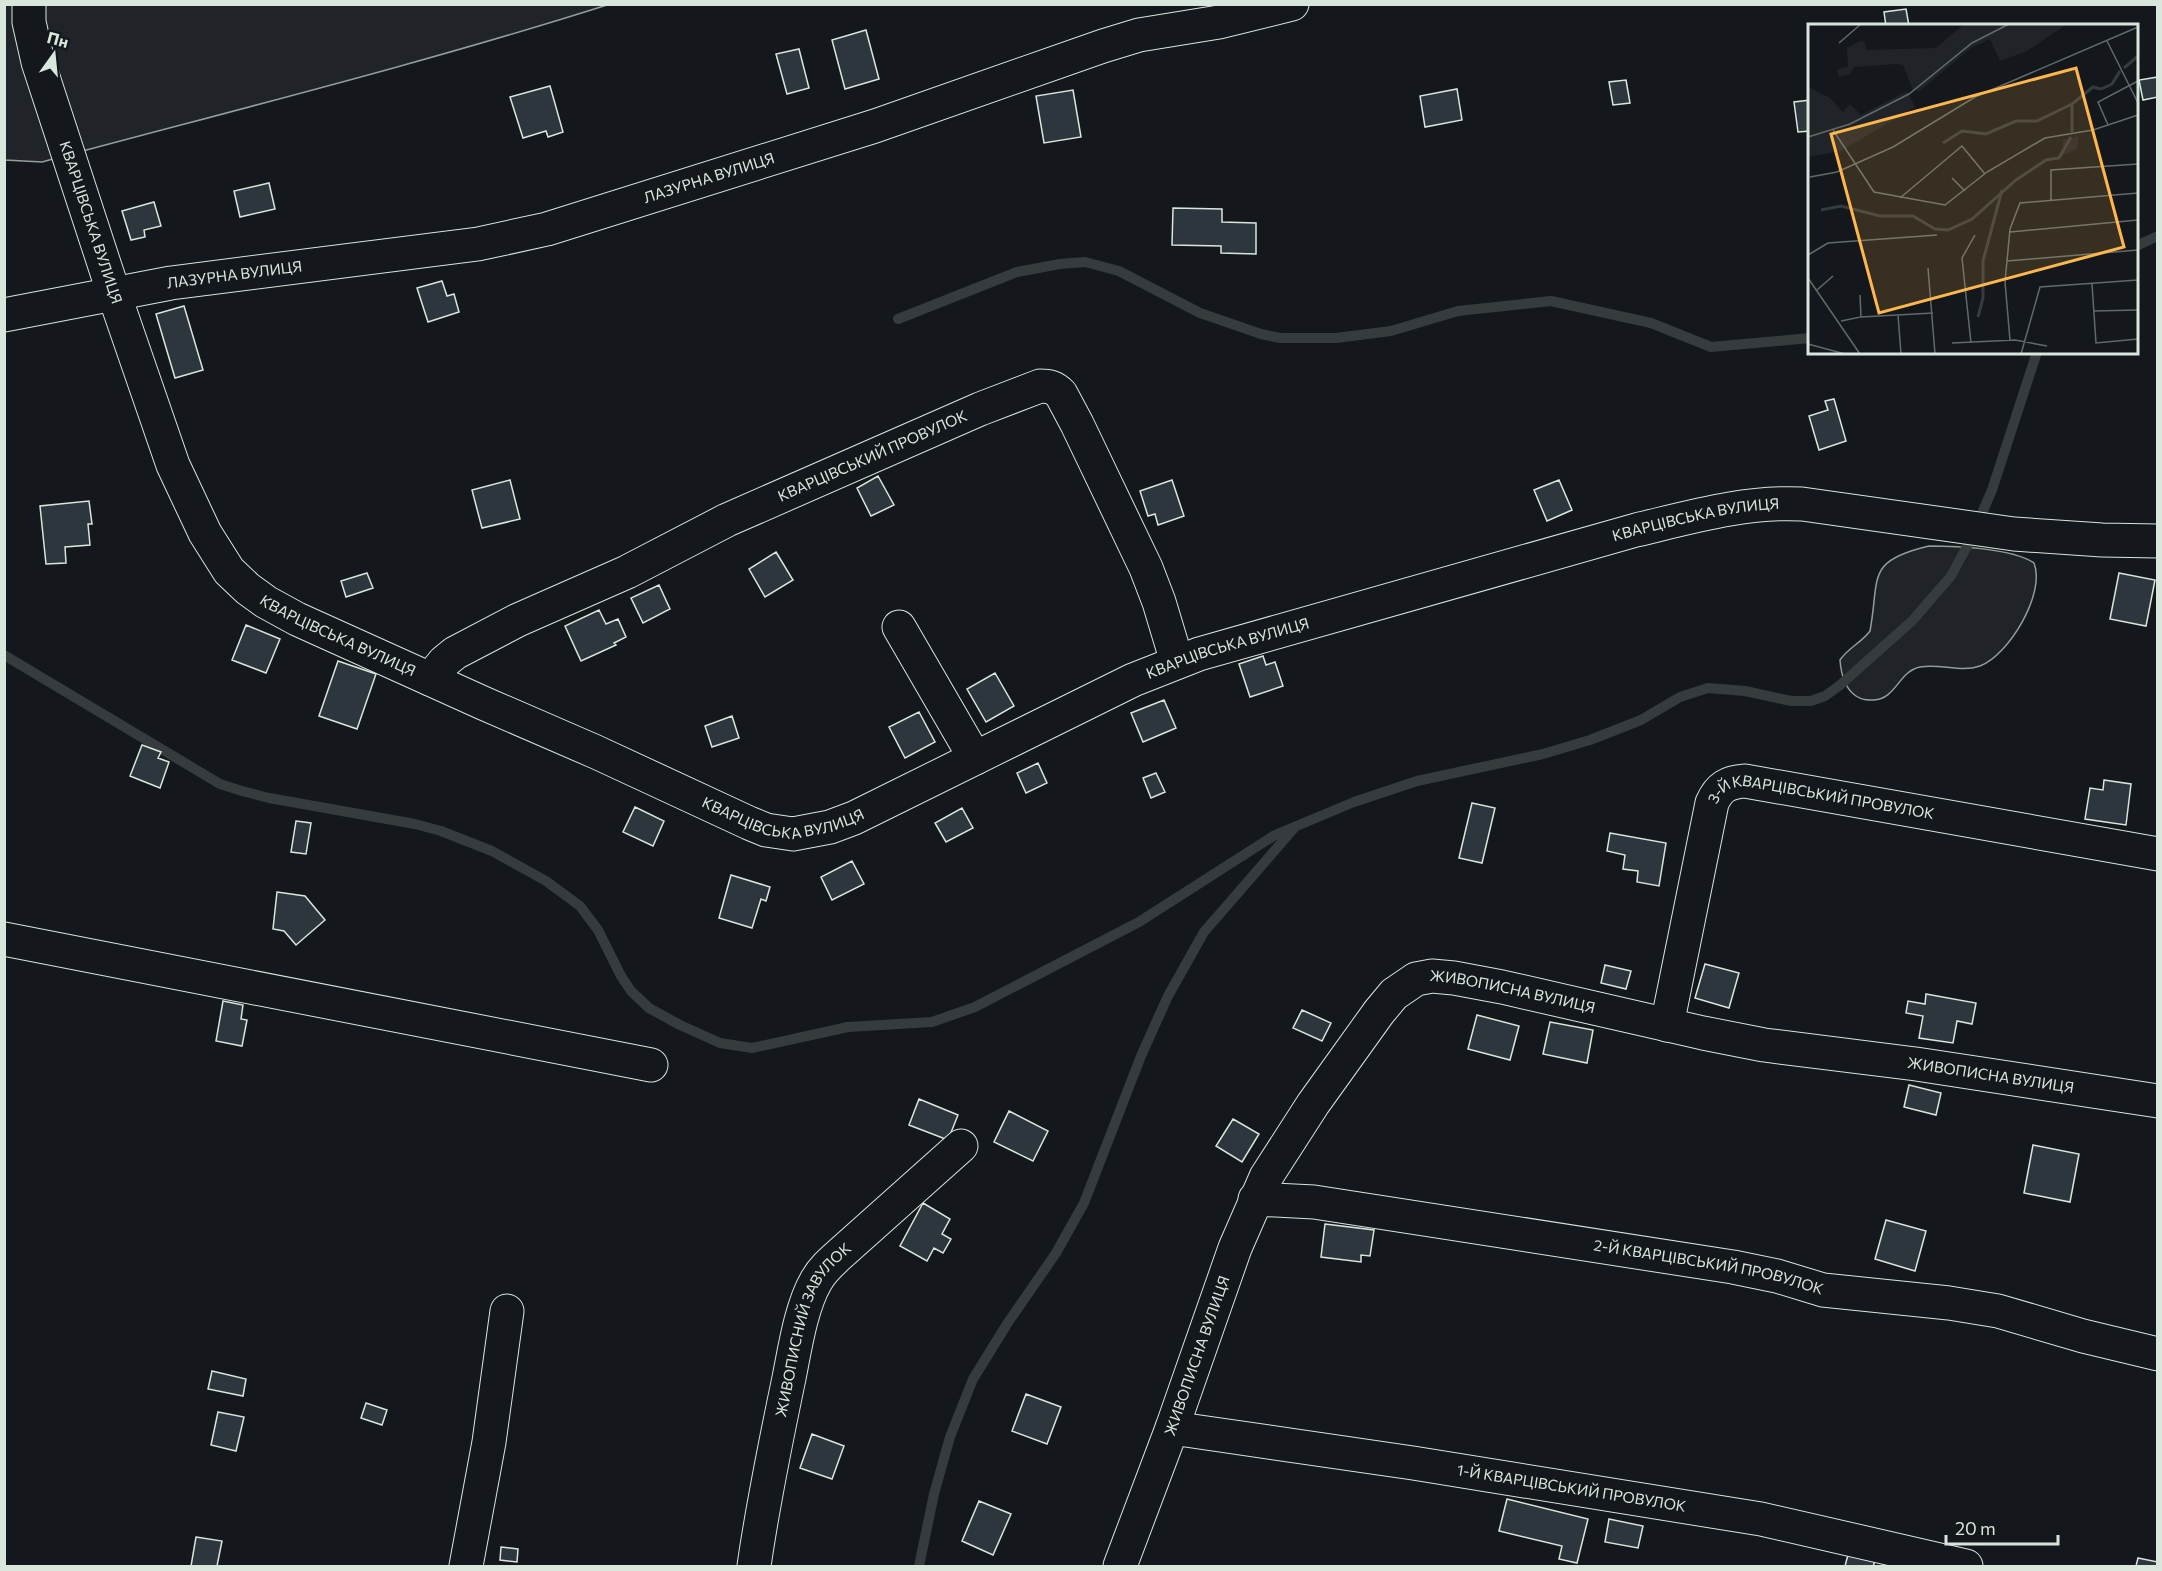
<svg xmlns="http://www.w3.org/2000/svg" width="2162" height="1571" font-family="Commissioner,sans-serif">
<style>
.green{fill:#202428;stroke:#939e99;stroke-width:1.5}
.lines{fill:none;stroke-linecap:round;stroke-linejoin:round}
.stream{stroke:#363b3e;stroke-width:10}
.building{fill:#2c363c;stroke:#d8e6dc;stroke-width:1.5}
.minor-casing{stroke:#d8e6dc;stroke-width:35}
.minor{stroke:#14181c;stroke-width:33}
.labels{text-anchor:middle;stroke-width:4.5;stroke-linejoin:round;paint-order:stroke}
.street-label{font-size:15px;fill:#d8e6dc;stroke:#14181c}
.inset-river{fill:none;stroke:#363b3e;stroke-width:3}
.inset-road{fill:none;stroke:#626a69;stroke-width:1.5}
.view{fill:#ffb74d;fill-opacity:0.15;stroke:#ffb74d;stroke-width:3}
.inset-edge{fill:none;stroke:#d8e6dc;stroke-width:3}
</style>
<rect width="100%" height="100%" fill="#14181c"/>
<path class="green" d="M 4,5 L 607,5 C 421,64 231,111 42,162 L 5,160 Z
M 1929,546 C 1955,546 2012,548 2034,563 C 2046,593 2009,655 1980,666 C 1960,673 1940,663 1920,667 C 1899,671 1896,699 1874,700 C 1867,700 1862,700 1856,696 C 1844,688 1841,674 1840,660 C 1848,648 1861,643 1870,631 C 1880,577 1865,561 1929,546 Z"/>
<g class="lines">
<path class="stream" d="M 2136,246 L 2158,236
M 898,319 L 1017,272 L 1060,264 L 1085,262 L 1119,271 L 1200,313 L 1261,334 L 1280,338 L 1336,338 L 1391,331 L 1458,311 L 1551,301 L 1651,323 L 1711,347 L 1810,338
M 1979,520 L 1992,490 L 2037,352
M 4,655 L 220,784 L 242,791 L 269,798 L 415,824 L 441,831 L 492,851 L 546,881 L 580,906 L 598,930 L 621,976 L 631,991 L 649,1008 L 680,1025 L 720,1043 L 752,1048 L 848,1027 L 932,1022 L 975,1007 L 1139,922 L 1275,835 L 1354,802 L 1417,781 L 1543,754 L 1590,740 L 1641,720 L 1680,697 L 1708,688 L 1745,691 L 1791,701 L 1811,701 L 1825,696 L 1839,686 L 1912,621 L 1951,576 L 1972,537
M 919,1566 L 934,1494 L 950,1437 L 973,1379 L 1007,1324 L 1056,1253 L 1084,1203 L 1141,1056 L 1168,996 L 1204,932 L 1295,827"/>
</g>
<path class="building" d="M 1906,9 L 1909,26 L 1886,26 L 1884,12 Z
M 866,30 L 879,79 L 845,89 L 832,40 Z
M 799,49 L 809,88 L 787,94 L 776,54 Z
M 2158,77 L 2158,97 L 2143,100 L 2139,80 Z
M 1626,80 L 1630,103 L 1613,105 L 1609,82 Z
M 550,86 L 563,132 L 548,137 L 546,131 L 523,138 L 510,97 Z
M 1457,89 L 1462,120 L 1425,127 L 1420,96 Z
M 1073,90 L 1081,137 L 1044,143 L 1036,96 Z
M 1810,100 L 1810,131 L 1798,132 L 1794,102 Z
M 269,183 L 275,209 L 240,217 L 234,191 Z
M 154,202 L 161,226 L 144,230 L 145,237 L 131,240 L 122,211 Z
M 1173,208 L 1222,209 L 1222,222 L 1256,223 L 1256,254 L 1221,253 L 1221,246 L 1172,245 Z
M 442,281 L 447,296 L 454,294 L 459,312 L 428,322 L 417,288 Z
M 184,306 L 203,370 L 175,378 L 156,314 Z
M 1834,399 L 1846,441 L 1819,450 L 1809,416 L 1828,410 L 1825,401 Z
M 878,476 L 894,505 L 871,516 L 857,488 Z
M 510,480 L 520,519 L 482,528 L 472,490 Z
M 1172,480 L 1184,516 L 1158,525 L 1155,514 L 1148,516 L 1140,491 Z
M 1559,480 L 1572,510 L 1547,521 L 1534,490 Z
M 89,501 L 92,524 L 88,524 L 90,545 L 65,547 L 66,563 L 46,564 L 40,506 Z
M 776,552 L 793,580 L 765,597 L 749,569 Z
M 367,573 L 373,588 L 346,597 L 341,581 Z
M 2119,573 L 2155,580 L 2146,626 L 2110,619 Z
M 659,585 L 670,609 L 643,623 L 631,598 Z
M 599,610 L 606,624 L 618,619 L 626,637 L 614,643 L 616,645 L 581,661 L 565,626 Z
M 246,625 L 280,639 L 266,673 L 232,660 Z
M 1263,656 L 1266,665 L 1275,662 L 1283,686 L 1250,697 L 1239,664 Z
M 338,661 L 376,674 L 357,729 L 319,716 Z
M 995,673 L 1014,706 L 986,722 L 967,689 Z
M 1164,700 L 1176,728 L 1143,742 L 1131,713 Z
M 919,712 L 935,742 L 905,758 L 889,727 Z
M 732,716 L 739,738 L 712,747 L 705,726 Z
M 142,745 L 161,752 L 158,758 L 169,762 L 160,788 L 130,776 Z
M 1038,763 L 1047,783 L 1026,793 L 1017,773 Z
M 1156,773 L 1165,792 L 1151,798 L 1143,778 Z
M 2104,780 L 2131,784 L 2126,825 L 2085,819 L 2090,788 L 2103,790 Z
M 1472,803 L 1495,808 L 1482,863 L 1459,858 Z
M 635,807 L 664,821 L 653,846 L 623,832 Z
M 962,808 L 973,828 L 946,842 L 935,823 Z
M 296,821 L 311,823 L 306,854 L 291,852 Z
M 1610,833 L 1666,843 L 1659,886 L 1637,882 L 1638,871 L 1623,869 L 1625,855 L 1607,851 Z
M 852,861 L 864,884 L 832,900 L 821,877 Z
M 731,875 L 770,887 L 766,901 L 761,899 L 752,928 L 719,918 Z
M 277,892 L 305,896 L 325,920 L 296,945 L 284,931 L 273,929 Z
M 1705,964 L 1739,973 L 1729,1008 L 1695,998 Z
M 1605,965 L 1631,971 L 1626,989 L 1601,983 Z
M 1926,994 L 1976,1003 L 1972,1024 L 1957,1021 L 1953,1043 L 1919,1038 L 1923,1016 L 1906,1013 L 1908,1001 L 1925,1004 Z
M 223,1001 L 243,1005 L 241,1019 L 247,1020 L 242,1046 L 216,1041 Z
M 1302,1010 L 1331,1023 L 1322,1041 L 1293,1028 Z
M 1477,1015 L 1519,1026 L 1510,1060 L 1468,1049 Z
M 1550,1022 L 1593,1030 L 1587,1063 L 1543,1054 Z
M 1909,1085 L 1941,1093 L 1936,1115 L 1904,1107 Z
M 919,1099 L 958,1115 L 948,1140 L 909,1125 Z
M 1009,1111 L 1048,1131 L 1033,1161 L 994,1142 Z
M 1233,1119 L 1259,1134 L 1242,1162 L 1216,1146 Z
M 2033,1145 L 2079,1154 L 2070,1202 L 2024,1193 Z
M 923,1203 L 950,1219 L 942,1234 L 951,1239 L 943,1253 L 934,1248 L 927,1261 L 900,1246 Z
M 1886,1220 L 1926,1231 L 1915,1271 L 1875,1259 Z
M 1325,1224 L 1374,1230 L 1370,1256 L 1361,1255 L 1361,1262 L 1321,1257 Z
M 212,1371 L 246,1379 L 243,1396 L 208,1389 Z
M 1026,1394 L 1061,1407 L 1047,1444 L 1012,1431 Z
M 366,1403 L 387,1410 L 382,1425 L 361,1418 Z
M 218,1412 L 244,1417 L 236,1451 L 211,1445 Z
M 812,1434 L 844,1446 L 832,1479 L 800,1468 Z
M 1507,1499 L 1588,1519 L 1577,1563 L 1559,1559 L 1562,1546 L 1499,1531 Z
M 979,1501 L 1011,1514 L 993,1555 L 962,1541 Z
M 1609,1519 L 1643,1526 L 1638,1548 L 1605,1542 Z
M 196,1537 L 222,1541 L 217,1566 L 191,1566 Z
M 501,1547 L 518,1549 L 517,1562 L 500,1560 Z
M 1849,1551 L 1876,1559 L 1873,1566 L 1845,1566 Z
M 2138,1558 L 2158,1562 L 2158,1566 L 2136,1566 Z"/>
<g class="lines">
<g class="minor-casing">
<g id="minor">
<path id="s1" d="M 29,4 L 29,22 L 38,62 L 114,294 L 173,465 L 205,533 L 229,571 L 248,589 L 266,602 L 297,619 L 483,703 L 596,752 L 749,823 L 766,830 L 793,834 L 830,827 L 854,818 L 1133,680 L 1199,654 L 1636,530 C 1691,517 1746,501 1802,504 L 2014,534 L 2102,540 L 2158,541"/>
<path id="s2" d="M 4,315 L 171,283 L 478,244 L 547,229 L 875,126 L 1103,46 L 1139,35 L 1219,22 L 1292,4"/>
<path d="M 899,627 L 975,758"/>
<path id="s3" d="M 430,679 L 444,662 L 455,653 L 518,620 L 627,572 L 727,520 L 980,409 L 1040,386 C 1049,386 1054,387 1061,394 L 1077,424 L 1146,568 L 1159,602 L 1177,662"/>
<path d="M 4,939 L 651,1065"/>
<path id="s4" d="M 1667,1025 L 1712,803 C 1719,787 1728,782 1745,781 L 2158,854"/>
<path id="s5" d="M 1255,1199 L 1314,1202 L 1733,1267 L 1777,1276 L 1823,1290 L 1949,1303 L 1998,1311 L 2083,1336 L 2158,1354"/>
<path id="s6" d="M 1172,1428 L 1413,1463 L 1761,1519 L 1966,1566"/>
<path d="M 466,1566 L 489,1442 L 507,1311"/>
<path id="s7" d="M 754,1566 C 763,1503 776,1440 789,1378 C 795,1348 801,1307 816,1281 C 822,1270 831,1262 840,1254 L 961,1146"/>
<path id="s8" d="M 1120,1566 L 1172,1428 L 1235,1248 L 1266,1177 L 1313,1104 L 1379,1012 L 1394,994 L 1416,979 L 1432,976 L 1454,978 L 1502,987 L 1703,1033 L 1764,1045 L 1916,1064 L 2158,1101"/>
</g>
</g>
<use href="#minor" class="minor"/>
</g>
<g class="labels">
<g class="street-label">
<text dy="5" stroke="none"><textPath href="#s2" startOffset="720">ЛАЗУРНА ВУЛИЦЯ</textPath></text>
<text dy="5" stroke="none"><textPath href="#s1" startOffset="228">КВАРЦІВСЬКА ВУЛИЦЯ</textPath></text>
<text dy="5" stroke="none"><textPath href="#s2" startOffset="234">ЛАЗУРНА ВУЛИЦЯ</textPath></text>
<text dy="5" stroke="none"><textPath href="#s3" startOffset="498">КВАРЦІВСЬКИЙ ПРОВУЛОК</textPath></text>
<text dy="5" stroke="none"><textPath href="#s1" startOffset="2190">КВАРЦІВСЬКА ВУЛИЦЯ</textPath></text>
<text dy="5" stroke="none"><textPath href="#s1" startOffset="732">КВАРЦІВСЬКА ВУЛИЦЯ</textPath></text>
<text dy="5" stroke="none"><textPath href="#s1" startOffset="1704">КВАРЦІВСЬКА ВУЛИЦЯ</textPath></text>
<text dy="5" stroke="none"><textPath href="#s1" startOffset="1218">КВАРЦІВСЬКА ВУЛИЦЯ</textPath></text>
<text dy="5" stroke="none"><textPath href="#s4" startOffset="344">3-Й КВАРЦІВСЬКИЙ ПРОВУЛОК</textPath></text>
<text dy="5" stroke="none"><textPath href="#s8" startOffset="764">ЖИВОПИСНА ВУЛИЦЯ</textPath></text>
<text dy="5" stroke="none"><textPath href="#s8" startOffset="1250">ЖИВОПИСНА ВУЛИЦЯ</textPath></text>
<text dy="5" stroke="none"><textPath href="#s5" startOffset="459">2-Й КВАРЦІВСЬКИЙ ПРОВУЛОК</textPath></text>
<text dy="5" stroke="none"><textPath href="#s7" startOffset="246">ЖИВОПИСНИЙ ЗАВУЛОК</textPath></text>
<text dy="5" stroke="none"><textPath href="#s8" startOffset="224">ЖИВОПИСНА ВУЛИЦЯ</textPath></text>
<text dy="5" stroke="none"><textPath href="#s6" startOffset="404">1-Й КВАРЦІВСЬКИЙ ПРОВУЛОК</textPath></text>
</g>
</g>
<g transform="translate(1808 24)">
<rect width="330" height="330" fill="#14181c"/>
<path d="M 156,0 L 259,0 L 219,27 L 192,37 L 182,15 L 163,24 L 112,67 L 105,66 L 95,41 L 89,40 L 46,43 L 42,50 L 31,53 L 29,46 L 40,42 L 39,24 L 55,16 L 59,26 L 128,24 ZM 0,63 L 22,74 L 35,88 L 42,80 L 53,91 L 99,67 L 107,83 L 33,127 L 0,133 ZM 271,112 L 269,125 L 254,132 L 255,116 Z" fill="#202428"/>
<path class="inset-river" d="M 316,44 L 330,32M 264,108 L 264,80 L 285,63 L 293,65 L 304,60 L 312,47M 135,119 L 154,107 L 178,110 L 208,97 L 229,97 L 264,80M 13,186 L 33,182 L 72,192 L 105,192 L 127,205 L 140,206 L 164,195 L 208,156 L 238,136 L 251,134 L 263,113M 170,293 L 175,274 L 175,237 L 194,166"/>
<path class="inset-road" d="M 299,17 L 330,79M 31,19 L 53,0M 300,101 L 290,78 L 330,57M 25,106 L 66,168 L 137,181 L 179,148 L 237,114 L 285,106 L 330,91M 0,113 L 42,100 L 101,70 L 164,19 L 201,0M 2,153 L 29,148 L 85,123 L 167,73 L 330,3M 144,154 L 157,167M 92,174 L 154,122 L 177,150M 243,176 L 243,146 L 330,140M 202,208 L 330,196M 0,231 L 20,219 L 129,211M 199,237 L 330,226M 120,244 L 127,330M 0,254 L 52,330M 284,260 L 288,319 L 330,315M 9,266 L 25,252M 286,287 L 330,286M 90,291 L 93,330M 53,293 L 125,289M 33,297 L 53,293 L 52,271M 202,316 L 197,258 L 202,205 L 212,179 L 330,169M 144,319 L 207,316 L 239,322M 163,319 L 154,234 L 167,211M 0,320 L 37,330M 213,330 L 232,263 L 330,256"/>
<path class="view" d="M 268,44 L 316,223 L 71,289 L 23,110 Z"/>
<rect width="330" height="330" class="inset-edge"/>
</g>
<rect width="2162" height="1571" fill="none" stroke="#d8e6dc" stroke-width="12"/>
<g transform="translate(54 54) rotate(15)" stroke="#14181c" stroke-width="4.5" paint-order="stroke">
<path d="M0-4.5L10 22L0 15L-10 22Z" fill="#d8e6dc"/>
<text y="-9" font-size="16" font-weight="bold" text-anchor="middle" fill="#d8e6dc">Пн</text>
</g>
<path d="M1946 1535v9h112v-9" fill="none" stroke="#d8e6dc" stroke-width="3"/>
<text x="1955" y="1535" font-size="18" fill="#d8e6dc" stroke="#14181c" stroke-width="4.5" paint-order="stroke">20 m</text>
</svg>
